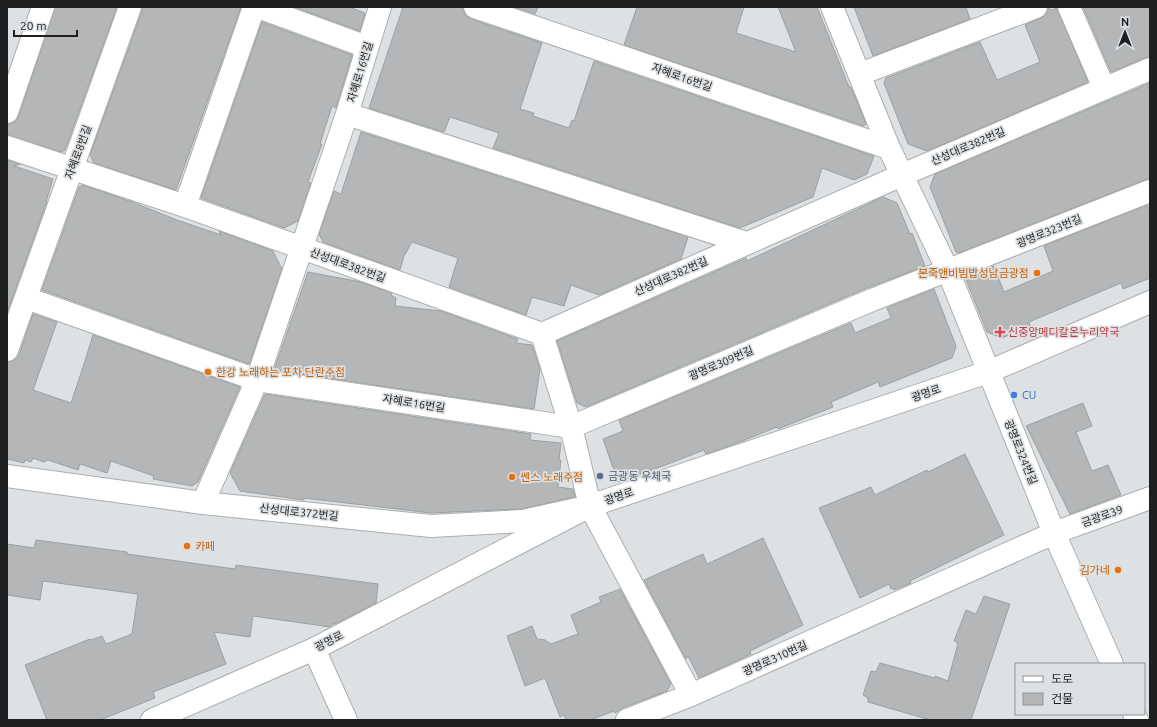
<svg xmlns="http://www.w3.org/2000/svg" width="1157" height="727" font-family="Ubuntu,'Noto Sans KR',sans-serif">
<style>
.building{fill:#b4b6b8;stroke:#9da0a1}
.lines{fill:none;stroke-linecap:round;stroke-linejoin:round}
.minor-casing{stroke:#abaeaf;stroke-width:24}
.major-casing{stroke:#abaeaf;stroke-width:24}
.minor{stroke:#fff;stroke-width:22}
.major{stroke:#fff;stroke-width:22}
.food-dot{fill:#e8710a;stroke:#dee1e3;stroke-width:1.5}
.health-dot{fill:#e0444e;stroke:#dee1e3;stroke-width:1.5}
.shop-dot{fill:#3f7fe0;stroke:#dee1e3;stroke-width:1.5}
.service-dot{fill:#5c6f8a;stroke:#dee1e3;stroke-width:1.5}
.labels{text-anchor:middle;stroke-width:3.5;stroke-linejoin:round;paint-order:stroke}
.street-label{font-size:11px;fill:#1e1f20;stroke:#dee1e3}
.food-label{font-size:11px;fill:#c56008;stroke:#dee1e3;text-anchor:start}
.health-label{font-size:11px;fill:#be3a42;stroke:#dee1e3;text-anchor:start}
.shop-label{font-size:11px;fill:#366cbe;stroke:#dee1e3;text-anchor:start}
.service-label{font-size:11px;fill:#4e5e75;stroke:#dee1e3;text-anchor:start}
</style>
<rect width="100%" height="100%" fill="#dee1e3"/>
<path class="building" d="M 55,7 L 117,7 L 65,150 L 61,152 L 7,135 L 7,124 L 15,122 L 19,116 Z
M 142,7 L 241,7 L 176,190 L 94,163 L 90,155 L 142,11 Z
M 294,7 L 349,7 L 365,13 L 360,31 Z
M 403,7 L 463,7 L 465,15 L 471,19 L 542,43 L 520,109 L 534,113 L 533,116 L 569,128 L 572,120 L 574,121 L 594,61 L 874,156 L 867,174 L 854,180 L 822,168 L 813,197 L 740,228 L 493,148 L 499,133 L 450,117 L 444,132 L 369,108 Z
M 514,7 L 538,7 L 535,14 Z
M 637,7 L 744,7 L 736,33 L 796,52 L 778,7 L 817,7 L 849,87 L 851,87 L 866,124 L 864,126 L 624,45 Z
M 854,7 L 966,7 L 970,19 L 873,56 Z
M 1083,7 L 1150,7 L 1150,57 L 1145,58 L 1111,72 Z
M 1048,8 L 1052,10 L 1057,8 L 1088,82 L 927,151 L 908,144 L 884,83 L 886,78 L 980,42 L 997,80 L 1040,62 L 1025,25 L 1041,18 L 1046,15 Z
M 262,22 L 352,55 L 336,108 L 332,106 L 320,144 L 322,144 L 308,182 L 311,183 L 298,221 L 284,228 L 201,198 Z
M 1150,83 L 1150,178 L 958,253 L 956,252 L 930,187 L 935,174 Z
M 361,132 L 688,237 L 681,259 L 599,295 L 571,285 L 564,306 L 532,297 L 526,315 L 449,287 L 458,258 L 412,242 L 404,256 L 400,270 L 323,242 L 319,234 L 334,191 L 341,194 Z
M 7,160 L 20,164 L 14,166 L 53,179 L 46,202 L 47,201 L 7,313 Z
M 83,185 L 132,202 L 177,220 L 221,235 L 219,231 L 273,251 L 282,269 L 249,364 L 42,290 L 79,187 Z
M 883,197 L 897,203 L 910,234 L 912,233 L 925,266 L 867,288 L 586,407 L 577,403 L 557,341 L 746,258 L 747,261 Z
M 1147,205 L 1150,211 L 1150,278 L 1123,289 L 1121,283 L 1029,322 L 1030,326 L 1002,338 L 987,332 L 965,277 L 994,266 L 1004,292 L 1053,271 L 1044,246 Z
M 308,272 L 361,282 L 392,293 L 391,295 L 396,298 L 395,306 L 441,311 L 518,339 L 516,343 L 532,345 L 540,369 L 534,409 L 274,370 Z
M 934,289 L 956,346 L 952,358 L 880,387 L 878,382 L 831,402 L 833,407 L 778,429 L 777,427 L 740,442 L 706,454 L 704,450 L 663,466 L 618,482 L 603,439 L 623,431 L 619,420 L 851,323 L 855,333 L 891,318 L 887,308 Z
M 33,314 L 57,322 L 33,390 L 71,403 L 84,364 L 93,335 L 240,387 L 198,482 L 192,486 L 153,479 L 154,476 L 111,461 L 107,473 L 80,464 L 78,470 L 48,460 L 44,462 L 33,458 L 31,462 L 25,460 L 24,463 L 7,459 L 7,362 L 15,360 L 19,355 Z
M 265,394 L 531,434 L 530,440 L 561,443 L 559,460 L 561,460 L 558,487 L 573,489 L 575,497 L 521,509 L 431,513 L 304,498 L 304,500 L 240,491 L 230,473 Z
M 1083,403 L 1092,426 L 1076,432 L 1092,471 L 1108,465 L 1121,495 L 1070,514 L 1026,426 Z
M 965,454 L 1004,535 L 910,581 L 911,583 L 894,590 L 893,588 L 891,589 L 889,584 L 860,598 L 819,508 L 871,487 L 875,495 L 927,470 L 928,472 Z
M 763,538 L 803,625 L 750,651 L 751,654 L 699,678 L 688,656 L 686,659 L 644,580 L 703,554 L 707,564 Z
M 36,540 L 127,552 L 127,554 L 235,569 L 236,565 L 378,584 L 376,603 L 335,624 L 332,624 L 330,627 L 253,616 L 250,637 L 214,632 L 226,664 L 153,692 L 155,698 L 100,720 L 47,720 L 25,665 L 90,639 L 91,640 L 102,636 L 106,644 L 132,634 L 138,594 L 43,581 L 40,600 L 7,595 L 7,544 L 34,548 Z
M 620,589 L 671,684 L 667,691 L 622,708 L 615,713 L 614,711 L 590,720 L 566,720 L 564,715 L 560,717 L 545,678 L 525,686 L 507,636 L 532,626 L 537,639 L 545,640 L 551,644 L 578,634 L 571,615 L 601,602 L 599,597 Z
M 984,596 L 1010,604 L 971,720 L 930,720 L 868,702 L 868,698 L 863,695 L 871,671 L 876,672 L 880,663 L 935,678 L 935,676 L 948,681 L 958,643 L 954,641 L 966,610 L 976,614 Z"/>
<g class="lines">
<g class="minor-casing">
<path id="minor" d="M 258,7 L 367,47
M 475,7 L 889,148
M 832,7 L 889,148 L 948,271 L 1054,533 L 1112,664
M 1069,7 L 1104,88
M 860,74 L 1036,7
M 7,112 L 43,7
M 347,114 L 746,243
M 7,147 L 185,206 L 542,334 L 902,175 L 1150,69
M 185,206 L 254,7
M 26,298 L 257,380 L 571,427 L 872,300 L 1150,191
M 542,334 L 571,427 L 590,506 L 691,695
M 7,350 L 130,7
M 7,476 L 203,503 L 431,526 L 523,521 L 577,509
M 203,503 L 257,380 L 347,114 L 380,7
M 314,649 L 346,720
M 1134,714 L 1137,720
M 627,720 L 691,695 L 1054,533 L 1150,498"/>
</g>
<g class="major-casing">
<path id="major" d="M 152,720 L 314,649 L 590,506 L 988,372 L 1150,302"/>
</g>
<use href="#minor" class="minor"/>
<use href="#major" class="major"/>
</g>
<g class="food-dot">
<circle cx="1037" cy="273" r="4"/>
<circle cx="208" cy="372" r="4"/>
<circle cx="512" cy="477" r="4"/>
<circle cx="187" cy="546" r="4"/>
<circle cx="1118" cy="570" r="4"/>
</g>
<path class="health-dot" d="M998 326h4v4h4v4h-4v4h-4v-4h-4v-4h4z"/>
<circle class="shop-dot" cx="1014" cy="395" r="4"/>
<circle class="service-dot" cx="600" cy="476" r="4"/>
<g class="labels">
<g class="street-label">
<text transform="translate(360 72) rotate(-73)" y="4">자혜로16번길</text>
<text transform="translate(682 77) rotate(19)" y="4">자혜로16번길</text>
<text transform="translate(968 146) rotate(-23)" y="4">산성대로382번길</text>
<text transform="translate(78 152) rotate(-70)" y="4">자혜로8번길</text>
<text transform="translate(1049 231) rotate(-22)" y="4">광명로323번길</text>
<text transform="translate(348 265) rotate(20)" y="4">산성대로382번길</text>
<text transform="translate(671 276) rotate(-24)" y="4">산성대로382번길</text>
<text transform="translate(721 363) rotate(-23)" y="4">광명로309번길</text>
<text transform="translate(926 393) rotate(-19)" y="4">광명로</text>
<text transform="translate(414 403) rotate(9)" y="4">자혜로16번길</text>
<text transform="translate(1021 452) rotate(68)" y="4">광명로324번길</text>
<text transform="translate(619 496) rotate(-19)" y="4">광명로</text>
<text transform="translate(299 512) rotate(6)" y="4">산성대로372번길</text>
<text transform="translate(1102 516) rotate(-20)" y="4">금광로39</text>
<text transform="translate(329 641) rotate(-27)" y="4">광명로</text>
<text transform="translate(775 658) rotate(-24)" y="4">광명로310번길</text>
</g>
<g class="food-label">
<text x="1029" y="277" text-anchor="end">본죽앤비빔밥성남금광점</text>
<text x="216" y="376">한강 노래하는 포차 단란주점</text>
<text x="520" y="481">쎈스 노래주점</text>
<text x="195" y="550">카페</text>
<text x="1110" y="574" text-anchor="end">김가네</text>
</g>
<g class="health-label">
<text x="1008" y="336">신중앙메디칼온누리약국</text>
</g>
<g class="shop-label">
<text x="1022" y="399">CU</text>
</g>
<g class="service-label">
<text x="608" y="480">금광동 우체국</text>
</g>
</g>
<rect width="1157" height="727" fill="none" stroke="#1e1f20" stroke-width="16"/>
<rect x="1015" y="663" width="130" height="52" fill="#dee1e3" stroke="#919395"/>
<rect x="1023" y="676" width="20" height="6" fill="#ffffff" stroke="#919395"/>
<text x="1051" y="683" font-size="12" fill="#1e1f20">도로</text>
<rect x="1023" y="693" width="20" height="12" fill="#b4b6b8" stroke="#919395"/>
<text x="1051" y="703" font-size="12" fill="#1e1f20">건물</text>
<g transform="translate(1125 32)" stroke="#dee1e3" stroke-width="3" paint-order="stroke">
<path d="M0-3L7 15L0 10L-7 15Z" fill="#1e1f20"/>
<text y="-6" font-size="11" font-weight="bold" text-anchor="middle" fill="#1e1f20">N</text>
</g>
<path d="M14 30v6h63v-6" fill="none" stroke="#1e1f20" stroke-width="2"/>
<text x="20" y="30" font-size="12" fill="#1e1f20" stroke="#dee1e3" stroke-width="3" paint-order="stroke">20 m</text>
</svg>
